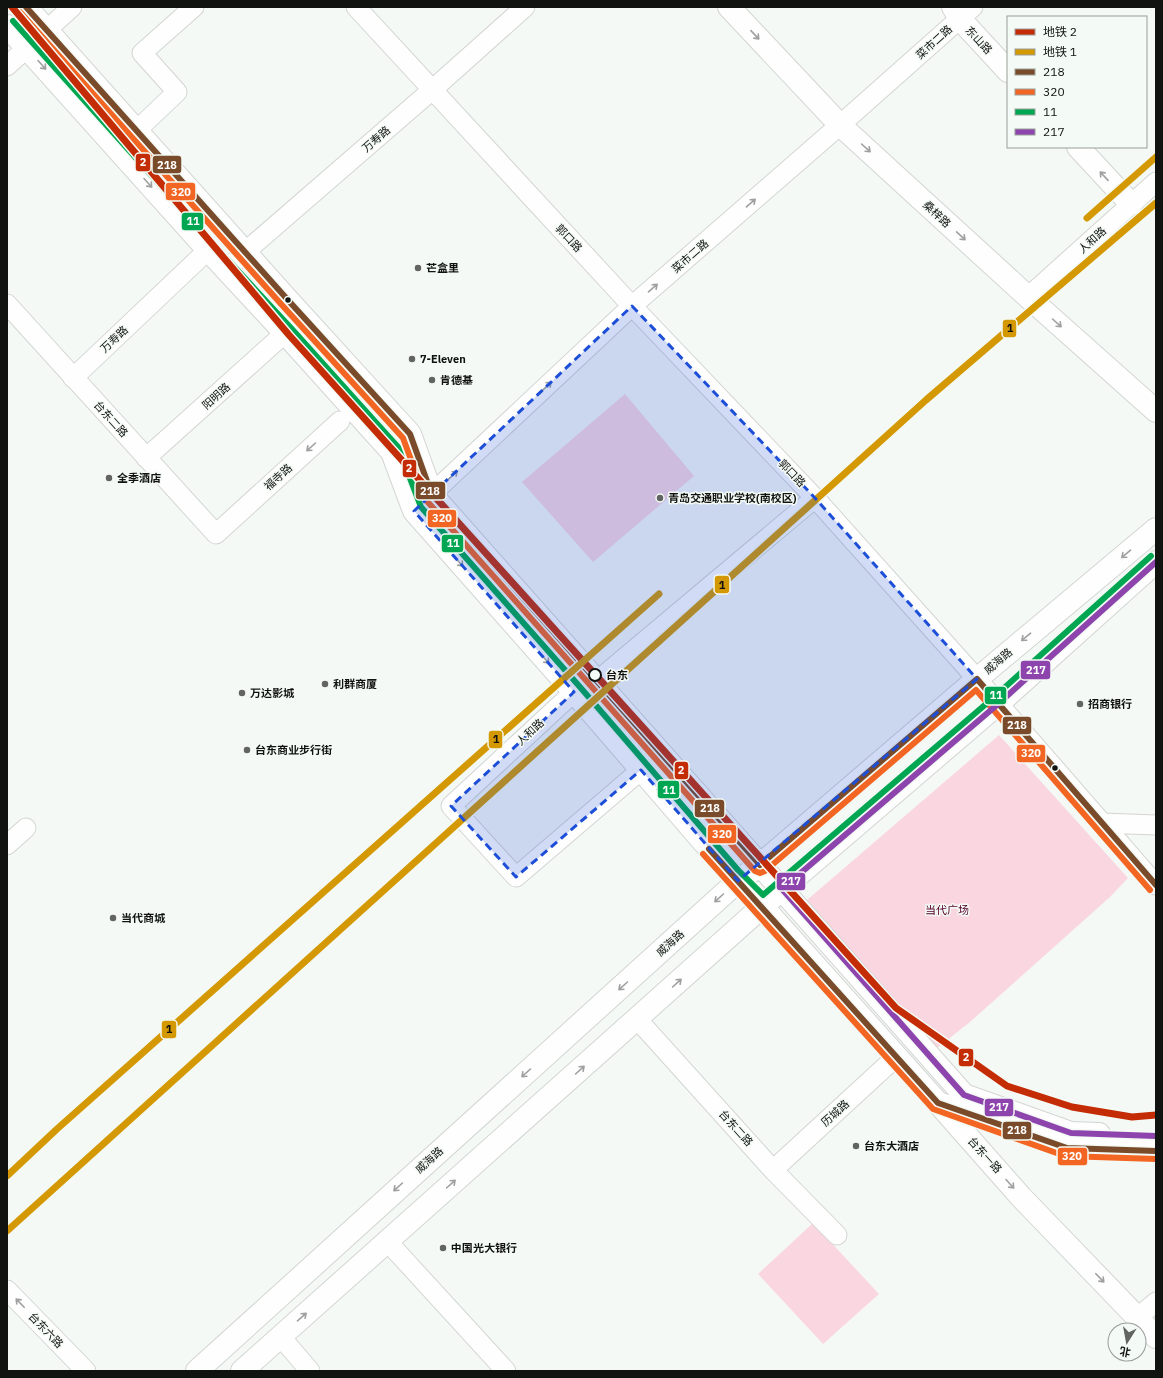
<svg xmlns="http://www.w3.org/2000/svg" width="1163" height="1378" font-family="'IBM Plex Sans','Noto Sans SC',sans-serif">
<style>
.green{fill:#fad7e0}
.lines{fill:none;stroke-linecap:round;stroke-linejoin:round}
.minor-casing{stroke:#d2d5d2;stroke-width:21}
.tertiary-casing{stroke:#d2d5d2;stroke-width:24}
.secondary-casing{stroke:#d2d5d2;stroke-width:24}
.primary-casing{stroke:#d2d5d2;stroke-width:24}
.minor{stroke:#fefefe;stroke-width:19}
.tertiary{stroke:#fefefe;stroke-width:22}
.secondary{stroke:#fefefe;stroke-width:22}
.primary{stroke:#fefefe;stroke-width:22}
.bus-1-casing{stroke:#f4faf5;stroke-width:9}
.bus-2-casing{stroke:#f4faf5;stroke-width:9}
.bus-3-casing{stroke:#f4faf5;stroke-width:9}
.bus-4-casing{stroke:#f4faf5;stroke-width:9}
.bus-1{stroke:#7a4b2a;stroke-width:6}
.bus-2{stroke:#f26522;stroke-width:6}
.bus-3{stroke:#00a651;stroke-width:6}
.bus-4{stroke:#8e44ad;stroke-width:6}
.metro-1-casing{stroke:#f4faf5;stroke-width:10}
.metro-2-casing{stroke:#f4faf5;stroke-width:10}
.metro-1{stroke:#c42c05;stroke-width:7}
.metro-2{stroke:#d49803;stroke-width:7}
.oneway{stroke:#9fa09f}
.marked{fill:#1d4ed8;fill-opacity:0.2;stroke:#1d4ed8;stroke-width:3;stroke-dasharray:8 5;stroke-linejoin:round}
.poi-dot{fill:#616461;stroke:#f4faf5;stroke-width:1.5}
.bus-dot{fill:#111311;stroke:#f4faf5;stroke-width:1.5}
.stop-dot{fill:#f4faf5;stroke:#111311;stroke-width:2}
.labels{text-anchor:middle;stroke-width:3;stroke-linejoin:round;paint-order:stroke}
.street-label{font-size:11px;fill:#111311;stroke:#f4faf5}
.poi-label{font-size:11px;font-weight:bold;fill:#111311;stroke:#f4faf5;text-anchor:start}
.stop-label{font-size:11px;font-weight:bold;fill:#111311;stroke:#f4faf5;text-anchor:start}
.park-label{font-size:11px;fill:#55012a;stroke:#f4faf5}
.line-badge{stroke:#f4faf5;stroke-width:1.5}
.badge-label{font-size:11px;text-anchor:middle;font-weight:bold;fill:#fff}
.pale-badge-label{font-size:11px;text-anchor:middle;font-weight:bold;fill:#111}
</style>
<rect width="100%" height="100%" fill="#f5f9f6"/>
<path class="green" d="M 625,394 L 694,476 L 593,562 L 522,482 Z
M 999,735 L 1128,878 L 1110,897 L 970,1022 L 936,1049 L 807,900 Z
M 813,1223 L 879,1294 L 823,1344 L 758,1274 Z"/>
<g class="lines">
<g class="minor-casing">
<path id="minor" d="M 356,7 L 632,306 L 815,498 L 977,679 L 1156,885
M 7,66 L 72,7
M 137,130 L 177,92 L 142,53 L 194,7
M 227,270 L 245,252 L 432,90 L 525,7
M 1028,297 L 1156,182
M 7,304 L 216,534 L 340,421
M 73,378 L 208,250
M 146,458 L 285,333
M 422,503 L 632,306 L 840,125 L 973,7
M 597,681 L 815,498
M 574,692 L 451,806 L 516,877 L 641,770
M 1102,823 L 1156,825
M 7,845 L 26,828
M 637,1019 L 773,1170 L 837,1235
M 773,1170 L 897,1056
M 387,1241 L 506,1371
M 7,1290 L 86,1371
M 1138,1317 L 1156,1302
M 280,1336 L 310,1371"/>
</g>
<g class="tertiary-casing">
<path id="tertiary" d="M 953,7 L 960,19 L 1008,71
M 1078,147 L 1131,204
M 938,1103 L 1021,1197 L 1156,1337"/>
</g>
<g class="secondary-casing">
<path id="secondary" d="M 729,7 L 840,125 L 1028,297 L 1156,411"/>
</g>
<g class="primary-casing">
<path id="primary" d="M 26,7 L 287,299 L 410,434 L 432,495 L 964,1095 L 1071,1133 L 1099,1134
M 7,26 L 208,250 L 285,333 L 392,452 L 414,511 L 574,692 L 732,875 L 762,906 L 938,1103 L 1067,1148 L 1156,1151
M 197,1371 L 738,881 L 760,865 L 977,679 L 1156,529
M 242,1371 L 782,889 L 998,704 L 1156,562"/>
</g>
<use href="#minor" class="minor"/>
<use href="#tertiary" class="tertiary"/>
<use href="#secondary" class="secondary"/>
<use href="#primary" class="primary"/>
<g class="bus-1-casing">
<path id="bus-1" d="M 26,7 L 287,299 L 410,434 L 432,495 L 760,865 L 977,679 L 1156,885
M 709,849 L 938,1103 L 1067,1148 L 1156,1151"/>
</g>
<g class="bus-2-casing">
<path id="bus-2" d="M 20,12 L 281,304 L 403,438 L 426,500 L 755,871 L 760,873 L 765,871 L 976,690 L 1150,890
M 703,854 L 933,1109 L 1065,1156 L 1156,1159"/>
</g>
<g class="bus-3-casing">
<path id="bus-3" d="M 13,21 L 214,245 L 291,328 L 398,447 L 421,507 L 580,687 L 738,870 L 763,895 L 993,698 L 1151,556"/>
</g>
<g class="bus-4-casing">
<path id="bus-4" d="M 1156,562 L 998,704 L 782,889 L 964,1095 L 1071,1133 L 1156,1136"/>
</g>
<use href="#bus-1" class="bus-1"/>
<use href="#bus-2" class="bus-2"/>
<use href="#bus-3" class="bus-3"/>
<use href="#bus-4" class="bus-4"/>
<g class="metro-1-casing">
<path id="metro-1" d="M 12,7 L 289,335 L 896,1008 L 1007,1086 L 1072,1107 L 1132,1117 L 1156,1115"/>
</g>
<g class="metro-2-casing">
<path id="metro-2" d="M 1087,218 L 1156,157
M 7,1176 L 57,1129 L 659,594
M 7,1231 L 926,400 L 1156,203"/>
</g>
<use href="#metro-1" class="metro-1"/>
<use href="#metro-2" class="metro-2"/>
</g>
<defs><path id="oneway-shaft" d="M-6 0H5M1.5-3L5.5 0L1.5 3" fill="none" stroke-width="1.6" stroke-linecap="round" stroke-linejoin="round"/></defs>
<g class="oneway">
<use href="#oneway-shaft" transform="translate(755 35) rotate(47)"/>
<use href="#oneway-shaft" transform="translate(42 65) rotate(48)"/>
<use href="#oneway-shaft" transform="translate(866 148) rotate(42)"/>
<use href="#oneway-shaft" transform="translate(1104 176) rotate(-133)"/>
<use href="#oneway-shaft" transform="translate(148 183) rotate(48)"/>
<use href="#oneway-shaft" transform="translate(751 203) rotate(-41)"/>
<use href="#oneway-shaft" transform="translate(961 236) rotate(43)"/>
<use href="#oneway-shaft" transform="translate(653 288) rotate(-41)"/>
<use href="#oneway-shaft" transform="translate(1057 323) rotate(42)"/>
<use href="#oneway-shaft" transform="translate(547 386) rotate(-43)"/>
<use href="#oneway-shaft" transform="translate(311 447) rotate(138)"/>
<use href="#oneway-shaft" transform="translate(453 475) rotate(-43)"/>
<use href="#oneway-shaft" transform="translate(1126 554) rotate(140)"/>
<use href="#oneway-shaft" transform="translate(459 562) rotate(48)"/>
<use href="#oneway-shaft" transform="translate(1026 637) rotate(140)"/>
<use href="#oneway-shaft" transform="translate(545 659) rotate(48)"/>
<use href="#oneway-shaft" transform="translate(719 898) rotate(138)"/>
<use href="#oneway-shaft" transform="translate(677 983) rotate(-42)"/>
<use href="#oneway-shaft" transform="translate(623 986) rotate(138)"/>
<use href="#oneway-shaft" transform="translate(580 1070) rotate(-42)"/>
<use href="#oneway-shaft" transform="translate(526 1073) rotate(138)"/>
<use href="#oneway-shaft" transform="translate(451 1184) rotate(-42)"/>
<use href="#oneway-shaft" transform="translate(1010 1184) rotate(48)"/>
<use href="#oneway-shaft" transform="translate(398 1187) rotate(138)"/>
<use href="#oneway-shaft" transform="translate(1100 1278) rotate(46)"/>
<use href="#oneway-shaft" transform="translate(20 1303) rotate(-134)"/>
<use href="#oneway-shaft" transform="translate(302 1317) rotate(-41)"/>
</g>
<path class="marked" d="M 632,306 L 815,498 L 977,679 L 738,881 L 641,770 L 516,877 L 451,806 L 574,692 L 414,511 Z"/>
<g class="poi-dot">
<circle cx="418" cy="268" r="4"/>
<circle cx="412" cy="359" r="4"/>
<circle cx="432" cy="380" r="4"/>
<circle cx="109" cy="478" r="4"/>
<circle cx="660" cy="498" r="4"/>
<circle cx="325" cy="684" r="4"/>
<circle cx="242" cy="693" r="4"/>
<circle cx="1080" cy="704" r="4"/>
<circle cx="247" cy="750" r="4"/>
<circle cx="113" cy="918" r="4"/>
<circle cx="856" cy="1146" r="4"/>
<circle cx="443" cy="1248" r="4"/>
</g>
<g class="bus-dot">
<circle cx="288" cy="300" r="3.5"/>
<circle cx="1055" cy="768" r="3.5"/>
</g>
<circle class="stop-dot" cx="595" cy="675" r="6"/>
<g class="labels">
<g class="street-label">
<text transform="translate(979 40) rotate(47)" y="4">东山路</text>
<text transform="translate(934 42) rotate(-42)" y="4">菜市二路</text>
<text transform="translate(376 139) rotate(-41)" y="4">万寿路</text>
<text transform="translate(937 214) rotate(43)" y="4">桑梓路</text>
<text transform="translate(569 238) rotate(47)" y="4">郭口路</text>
<text transform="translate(1092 240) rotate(-42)" y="4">人和路</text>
<text transform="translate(690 256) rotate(-41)" y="4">菜市二路</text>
<text transform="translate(114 339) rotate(-43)" y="4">万寿路</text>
<text transform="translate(216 396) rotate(-42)" y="4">阳明路</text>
<text transform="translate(111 419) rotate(48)" y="4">台东二路</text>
<text transform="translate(792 473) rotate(46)" y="4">郭口路</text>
<text transform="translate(278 477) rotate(-42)" y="4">福寺路</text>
<text transform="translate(998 661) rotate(-40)" y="4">威海路</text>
<text transform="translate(530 732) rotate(-43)" y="4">人和路</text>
<text transform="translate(670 943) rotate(-42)" y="4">威海路</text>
<text transform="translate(835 1113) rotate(-42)" y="4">历城路</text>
<text transform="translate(736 1128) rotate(48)" y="4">台东二路</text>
<text transform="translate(985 1155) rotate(48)" y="4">台东一路</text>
<text transform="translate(429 1160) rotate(-42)" y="4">威海路</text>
<text transform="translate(46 1330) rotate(46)" y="4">台东六路</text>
</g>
<g class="poi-label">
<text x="426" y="272">芒盒里</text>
<text x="420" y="363">7-Eleven</text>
<text x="440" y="384">肯德基</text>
<text x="117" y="482">全季酒店</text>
<text x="668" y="502">青岛交通职业学校(南校区)</text>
<text x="333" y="688">利群商厦</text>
<text x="250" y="697">万达影城</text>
<text x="1088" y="708">招商银行</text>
<text x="255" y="754">台东商业步行街</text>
<text x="121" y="922">当代商城</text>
<text x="864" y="1150">台东大酒店</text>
<text x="451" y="1252">中国光大银行</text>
</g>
<g class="stop-label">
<text x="606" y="679">台东</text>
</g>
<g class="park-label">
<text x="947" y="914">当代广场</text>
</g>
</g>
<g class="line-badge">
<rect x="135" y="153" width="16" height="19" rx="4" fill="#c42c05"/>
<rect x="152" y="155" width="30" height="19" rx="4" fill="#7a4b2a"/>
<rect x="165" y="182" width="31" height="19" rx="4" fill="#f26522"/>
<rect x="181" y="212" width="23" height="19" rx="4" fill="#00a651"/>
<rect x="1002" y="319" width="15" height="19" rx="4" fill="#d49803"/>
<rect x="402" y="459" width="15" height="19" rx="4" fill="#c42c05"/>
<rect x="415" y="481" width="31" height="19" rx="4" fill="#7a4b2a"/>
<rect x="427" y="509" width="30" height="19" rx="4" fill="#f26522"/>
<rect x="441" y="534" width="23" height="19" rx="4" fill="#00a651"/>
<rect x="714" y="575" width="16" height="19" rx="4" fill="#d49803"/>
<rect x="1020" y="660" width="31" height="20" rx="4" fill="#8e44ad"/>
<rect x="984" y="686" width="23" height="19" rx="4" fill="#00a651"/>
<rect x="1002" y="716" width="30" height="19" rx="4" fill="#7a4b2a"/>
<rect x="488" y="730" width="15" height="19" rx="4" fill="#d49803"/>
<rect x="1016" y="744" width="30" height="19" rx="4" fill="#f26522"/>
<rect x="674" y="761" width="15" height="19" rx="4" fill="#c42c05"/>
<rect x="657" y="780" width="23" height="19" rx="4" fill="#00a651"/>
<rect x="694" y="799" width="31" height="19" rx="4" fill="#7a4b2a"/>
<rect x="707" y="824" width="30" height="20" rx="4" fill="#f26522"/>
<rect x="776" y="872" width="30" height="19" rx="4" fill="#8e44ad"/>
<rect x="161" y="1020" width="16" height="19" rx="4" fill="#d49803"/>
<rect x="958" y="1048" width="16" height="19" rx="4" fill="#c42c05"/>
<rect x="984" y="1098" width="30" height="19" rx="4" fill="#8e44ad"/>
<rect x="1002" y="1121" width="30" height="19" rx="4" fill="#7a4b2a"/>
<rect x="1057" y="1147" width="31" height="19" rx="4" fill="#f26522"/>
</g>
<g class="badge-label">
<text x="143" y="166">2</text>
<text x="167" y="169">218</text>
<text x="181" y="196">320</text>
<text x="193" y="225">11</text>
<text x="409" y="472">2</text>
<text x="430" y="495">218</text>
<text x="442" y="522">320</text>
<text x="453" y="547">11</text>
<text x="1036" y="674">217</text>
<text x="996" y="699">11</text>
<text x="1017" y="729">218</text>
<text x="1031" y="757">320</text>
<text x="681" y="774">2</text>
<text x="669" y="794">11</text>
<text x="710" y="812">218</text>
<text x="722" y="838">320</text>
<text x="791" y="885">217</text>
<text x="966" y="1061">2</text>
<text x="999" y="1111">217</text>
<text x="1017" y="1134">218</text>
<text x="1072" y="1160">320</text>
</g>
<g class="pale-badge-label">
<text x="1010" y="332">1</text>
<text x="722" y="589">1</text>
<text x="496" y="743">1</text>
<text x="169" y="1033">1</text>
</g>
<rect width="1163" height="1378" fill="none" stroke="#111311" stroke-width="16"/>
<rect x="1007" y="16" width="140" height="132" fill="#f4faf5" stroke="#999e9a"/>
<rect x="1015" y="29" width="20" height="6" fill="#c42c05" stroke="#999e9a"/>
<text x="1043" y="36" font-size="12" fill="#111311">地铁 2</text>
<rect x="1015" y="49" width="20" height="6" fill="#d49803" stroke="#999e9a"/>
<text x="1043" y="56" font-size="12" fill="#111311">地铁 1</text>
<rect x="1015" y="69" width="20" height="6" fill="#7a4b2a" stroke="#999e9a"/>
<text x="1043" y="76" font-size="12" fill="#111311">218</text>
<rect x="1015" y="89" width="20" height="6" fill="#f26522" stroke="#999e9a"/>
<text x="1043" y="96" font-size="12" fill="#111311">320</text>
<rect x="1015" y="109" width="20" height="6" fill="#00a651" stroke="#999e9a"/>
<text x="1043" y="116" font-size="12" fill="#111311">11</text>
<rect x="1015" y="129" width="20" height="6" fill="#8e44ad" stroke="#999e9a"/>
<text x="1043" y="136" font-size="12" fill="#111311">217</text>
<g transform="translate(1127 1342) rotate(191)"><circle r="19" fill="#f4faf5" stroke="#999e9a"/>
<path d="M0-3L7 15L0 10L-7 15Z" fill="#616461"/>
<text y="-6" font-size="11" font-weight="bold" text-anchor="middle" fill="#111311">北</text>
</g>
</svg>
